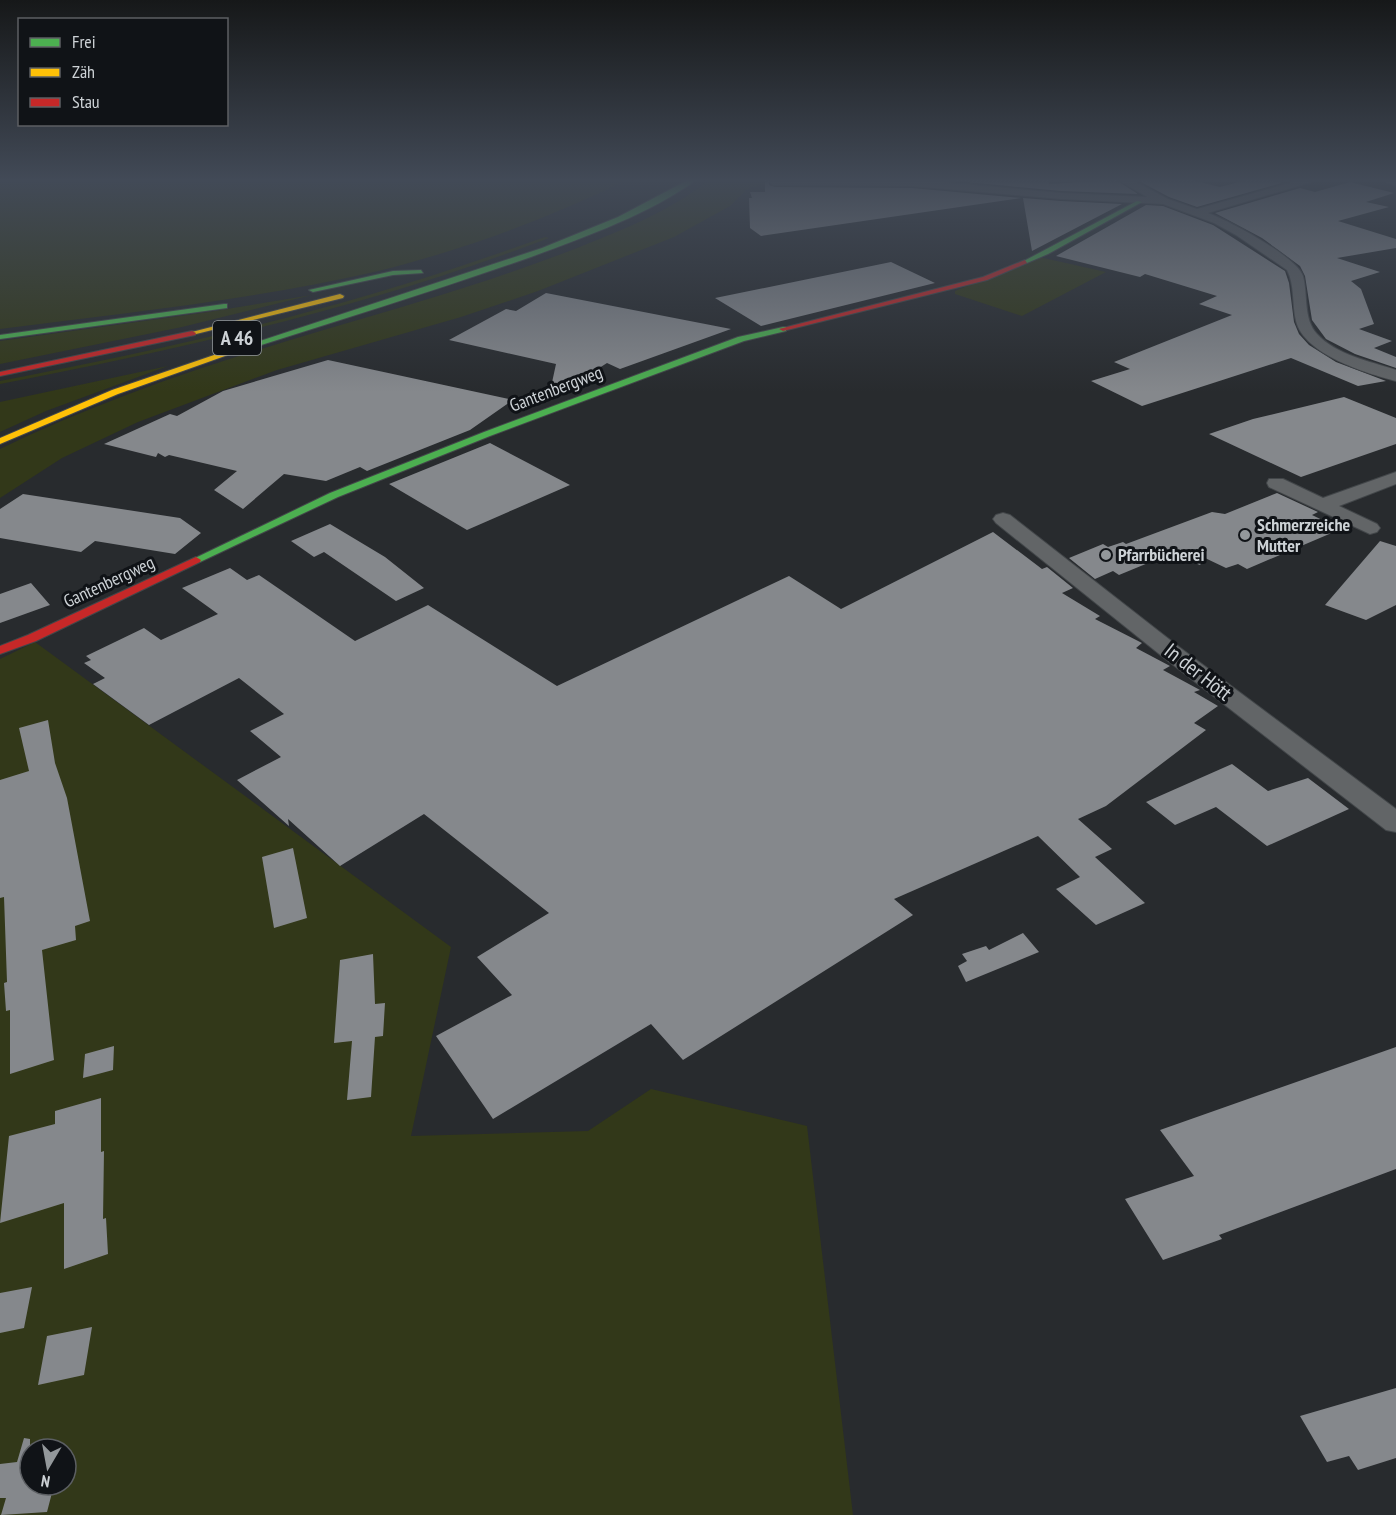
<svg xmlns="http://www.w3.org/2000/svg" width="1396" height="1515" font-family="'PT Sans Narrow',sans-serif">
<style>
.green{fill:#323819;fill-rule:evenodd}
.building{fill:#85888c}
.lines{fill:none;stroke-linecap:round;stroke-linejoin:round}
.street-casing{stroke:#424649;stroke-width:2}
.fast-casing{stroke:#424649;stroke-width:2}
.slow-casing{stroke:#424649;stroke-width:2}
.jam-casing{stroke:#424649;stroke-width:2}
.street{fill:#626567;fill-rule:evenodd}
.fast{fill:#4caf50;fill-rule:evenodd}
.slow{fill:#ffc107;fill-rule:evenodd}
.jam{fill:#c62828;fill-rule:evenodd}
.poi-dot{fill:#93989b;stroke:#101317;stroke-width:2}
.labels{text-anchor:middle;stroke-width:6;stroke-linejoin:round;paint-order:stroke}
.far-street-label{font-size:18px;fill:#cdd2d6;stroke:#101317}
.far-poi-label{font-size:18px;font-weight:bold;fill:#cdd2d6;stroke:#101317;text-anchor:start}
.shield{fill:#101317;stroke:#94999d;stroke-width:1.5}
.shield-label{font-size:20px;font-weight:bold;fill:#cdd2d6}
.street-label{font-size:21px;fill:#cdd2d6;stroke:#101317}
</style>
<rect width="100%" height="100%" fill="#282b2e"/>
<path class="green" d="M 0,180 L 627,180 C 547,219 461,251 374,272 C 251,300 125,313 0,329 Z
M 709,180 L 774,180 L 746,190 L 730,206 L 674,237 L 538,291 L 461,317 L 277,370 L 138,422 L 62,458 L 0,498 L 0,449 C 105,398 215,362 327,329 C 410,305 492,281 572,250 C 620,231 669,212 709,180 Z
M 545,237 L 549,238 C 372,306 186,348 0,384 L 0,381 C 125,357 250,330 372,294 C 431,277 488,257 545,237 Z
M 1039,257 L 1106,272 L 1022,316 L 955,294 L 955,291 Z
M 312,295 L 182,327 L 0,364 L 0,341 L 209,312 Z
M 168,366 L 46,411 L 0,432 L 0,402 Z
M 35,642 L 451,947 L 411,1136 L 588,1131 L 651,1089 L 807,1126 L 853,1515 L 0,1515 L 0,659 ZM 30,1449 L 66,1449 L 66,1485 L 30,1485 Z"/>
<path class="building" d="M 765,180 L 769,180 L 769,185 L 775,187 L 912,188 L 1021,198 L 761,236 L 750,228 L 749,198 L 752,198 L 750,192 L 765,192 Z
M 946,180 L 1049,180 L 1049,184 L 1116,180 L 1138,194 L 1061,191 Z
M 1192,180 L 1220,187 L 1247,180 L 1272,180 L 1282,183 L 1197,207 L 1169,197 L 1139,181 Z
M 1350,182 L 1394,193 L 1366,202 L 1389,207 L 1338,221 L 1396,239 L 1396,248 L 1337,258 L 1380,272 L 1351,281 L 1361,289 L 1374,324 L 1359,329 L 1392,341 L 1374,348 L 1396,357 L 1396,368 L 1355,354 L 1326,339 L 1312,320 L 1305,276 L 1300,266 L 1262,238 L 1215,213 L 1300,188 L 1315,192 Z
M 1023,198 L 1061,201 L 1122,204 L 1032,251 Z
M 1146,205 L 1163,206 L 1213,225 L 1285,271 L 1289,283 L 1294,322 L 1299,334 L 1309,345 L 1336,362 L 1386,381 L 1358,386 L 1291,358 L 1142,406 L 1091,381 L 1130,369 L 1114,362 L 1232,315 L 1199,304 L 1217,296 L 1145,274 L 1140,277 L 1056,256 Z
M 891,262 L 935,283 L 761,326 L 715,298 Z
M 546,293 L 731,329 L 620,369 L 607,363 L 548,401 L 556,364 L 449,340 L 506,309 L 516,311 Z
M 328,360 L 513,400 L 470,430 L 367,471 L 360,467 L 326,481 L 284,474 L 243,509 L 214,490 L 237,471 L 169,455 L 165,457 L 158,453 L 156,457 L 104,444 L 170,414 L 177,416 L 223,391 Z
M 1344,397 L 1396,418 L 1396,444 L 1301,477 L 1209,434 L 1253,419 Z
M 490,443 L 570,485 L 467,530 L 389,484 Z
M 1277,493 L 1318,512 L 1312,515 L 1341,529 L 1247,569 L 1238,564 L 1226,568 L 1205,558 L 1200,565 L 1176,556 L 1165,556 L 1119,575 L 1113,571 L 1095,579 L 1069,558 L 1103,544 L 1108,547 L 1123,542 L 1126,544 L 1212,512 L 1225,514 Z
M 23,494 L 180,518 L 201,533 L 175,554 L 95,541 L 81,552 L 0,538 L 0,509 Z
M 330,524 L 385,557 L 424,588 L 396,601 L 324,552 L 314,557 L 291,541 Z
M 993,532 L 1042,569 L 1047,567 L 1073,588 L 1062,593 L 1100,616 L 1095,619 L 1142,643 L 1136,648 L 1170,666 L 1163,670 L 1200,690 L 1194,692 L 1218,706 L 1194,723 L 1206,730 L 1106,806 L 1078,819 L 1112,849 L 1095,857 L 1145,903 L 1096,925 L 1056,889 L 1080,877 L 1038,836 L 894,899 L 913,915 L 683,1060 L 651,1024 L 493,1119 L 436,1036 L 512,995 L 477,957 L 549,913 L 424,814 L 340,866 L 288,819 L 289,826 L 237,780 L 281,757 L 250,731 L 284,714 L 239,678 L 149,725 L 93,684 L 105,678 L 84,663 L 91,660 L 86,656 L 144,628 L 161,640 L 218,614 L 182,588 L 230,568 L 247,580 L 259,575 L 355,641 L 428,605 L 557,686 L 789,576 L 841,609 Z
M 1380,541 L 1396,546 L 1396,605 L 1366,620 L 1325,605 Z
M 31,583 L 50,605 L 0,623 L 0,594 Z
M 48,720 L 55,763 L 67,798 L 90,921 L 75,926 L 76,940 L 42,950 L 54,1060 L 10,1074 L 10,1010 L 6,1011 L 4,983 L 7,982 L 4,897 L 0,898 L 0,780 L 29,771 L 19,728 Z
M 1232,764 L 1268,791 L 1308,778 L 1349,809 L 1267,846 L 1216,807 L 1175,825 L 1146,802 Z
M 293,848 L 307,918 L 274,928 L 262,857 Z
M 1023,933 L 1039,952 L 966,982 L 958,966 L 967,961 L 962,954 L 986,946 L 989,950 Z
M 373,954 L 375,1004 L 385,1003 L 383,1036 L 375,1037 L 371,1097 L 347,1100 L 352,1041 L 334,1043 L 340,960 Z
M 114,1046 L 113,1070 L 83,1078 L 85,1054 Z
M 1396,1047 L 1396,1169 L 1219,1235 L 1222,1239 L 1163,1260 L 1125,1199 L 1194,1176 L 1160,1130 Z
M 101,1098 L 101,1152 L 104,1151 L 103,1219 L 106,1218 L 108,1254 L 64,1269 L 64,1203 L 0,1223 L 9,1136 L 55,1124 L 55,1111 Z
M 32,1287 L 24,1328 L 0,1333 L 0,1293 Z
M 92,1327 L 84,1375 L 38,1385 L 47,1336 Z
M 1396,1388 L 1396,1458 L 1358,1470 L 1349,1456 L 1327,1462 L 1300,1416 Z
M 24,1438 L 30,1439 L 30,1485 L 54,1485 L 47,1512 L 1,1515 L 6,1498 L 0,1498 L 0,1464 L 17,1462 Z"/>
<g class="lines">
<g class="street-casing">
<path id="street" d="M 771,180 L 918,180 L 1061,193 L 1147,197 L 1118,180 L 1132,180 L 1168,199 L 1197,209 L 1300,180 L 1318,180 L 1208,213 C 1228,220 1297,257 1303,276 C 1308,294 1303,319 1317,334 C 1336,355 1370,361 1396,370 L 1396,381 C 1365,373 1304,354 1296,321 C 1292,305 1295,285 1287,270 L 1236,235 L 1214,223 L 1163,204 L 1061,199 L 912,186 L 775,185 L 771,184 Z
M 1381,180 L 1396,180 L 1396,186 Z
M 1396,472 L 1396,484 L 1339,506 L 1377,524 L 1380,528 L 1377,532 L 1370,534 L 1269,487 L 1267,483 L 1269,479 L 1283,479 L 1323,498 Z
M 1003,513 L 1010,515 L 1179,647 L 1396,809 L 1396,832 L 1386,830 L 1163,657 L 996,523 L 993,519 L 996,515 Z"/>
</g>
<g class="fast-casing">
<path id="fast" d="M 688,180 L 696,180 C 650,214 585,237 531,257 C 440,289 347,318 255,347 L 248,345 L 542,248 L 618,217 Z
M 1137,201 L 1142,202 L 1048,254 L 1027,263 L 1022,262 Z
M 421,270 L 423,273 L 393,275 L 313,292 L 309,290 L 393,271 Z
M 224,304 L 227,304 L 227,308 L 0,339 L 0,335 Z
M 783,327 L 786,327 L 786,331 L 744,341 L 490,436 L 338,497 L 200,562 L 192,562 L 191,560 L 330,493 L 484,432 L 738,337 Z"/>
</g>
<g class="slow-casing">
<path id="slow" d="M 340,294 L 344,296 L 343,298 L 192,335 L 188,333 Z
M 249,343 L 256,345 L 118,394 L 0,444 L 0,438 L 112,390 Z"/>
</g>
<g class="jam-casing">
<path id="jam" d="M 1025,260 L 1027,263 L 987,280 L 783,331 L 779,329 L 983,277 Z
M 192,331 L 196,333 L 195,335 L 0,376 L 0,372 Z
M 196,557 L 201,560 L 200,562 L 36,641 L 0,654 L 0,646 L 28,635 Z"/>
</g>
<use href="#street" class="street"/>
<use href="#fast" class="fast"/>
<use href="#slow" class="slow"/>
<use href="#jam" class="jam"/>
</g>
<linearGradient id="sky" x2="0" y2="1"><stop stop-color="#161819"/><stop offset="0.46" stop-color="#424a57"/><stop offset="1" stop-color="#424a57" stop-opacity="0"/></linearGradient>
<rect width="1396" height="392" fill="url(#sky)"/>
<g class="poi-dot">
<circle cx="1245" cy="535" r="6"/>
<circle cx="1106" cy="555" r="6"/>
</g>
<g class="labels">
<g class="far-street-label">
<text transform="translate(556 389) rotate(-21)" y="6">Gantenbergweg</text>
<text transform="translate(109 582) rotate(-25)" y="6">Gantenbergweg</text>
</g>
<g class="far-poi-label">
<text x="1257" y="531">Schmerzreiche<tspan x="1257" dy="21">Mutter</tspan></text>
<text x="1118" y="561">Pfarrbücherei</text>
</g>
<rect class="shield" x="213" y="321" width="48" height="34" rx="4.5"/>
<g class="shield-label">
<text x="237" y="345">A 46</text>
</g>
<g class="street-label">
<text transform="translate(1198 672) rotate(38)" y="7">In der Hött</text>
</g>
</g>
<rect x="18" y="18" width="210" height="108" fill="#101317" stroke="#5c5f63" stroke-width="1.5"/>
<rect x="30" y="38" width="30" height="9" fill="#4caf50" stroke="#5c5f63" stroke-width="1.5"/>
<text x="72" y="48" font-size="18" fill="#cdd2d6">Frei</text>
<rect x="30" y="68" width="30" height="9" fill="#ffc107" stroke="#5c5f63" stroke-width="1.5"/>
<text x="72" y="78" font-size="18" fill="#cdd2d6">Zäh</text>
<rect x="30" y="98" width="30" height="9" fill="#c62828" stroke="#5c5f63" stroke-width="1.5"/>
<text x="72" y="108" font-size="18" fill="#cdd2d6">Stau</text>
<g transform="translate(48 1467) rotate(190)"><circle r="28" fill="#101317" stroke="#5c5f63" stroke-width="1.5"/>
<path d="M0-4.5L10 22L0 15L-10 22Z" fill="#93989b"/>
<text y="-9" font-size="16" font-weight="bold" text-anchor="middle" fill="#cdd2d6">N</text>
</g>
</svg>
